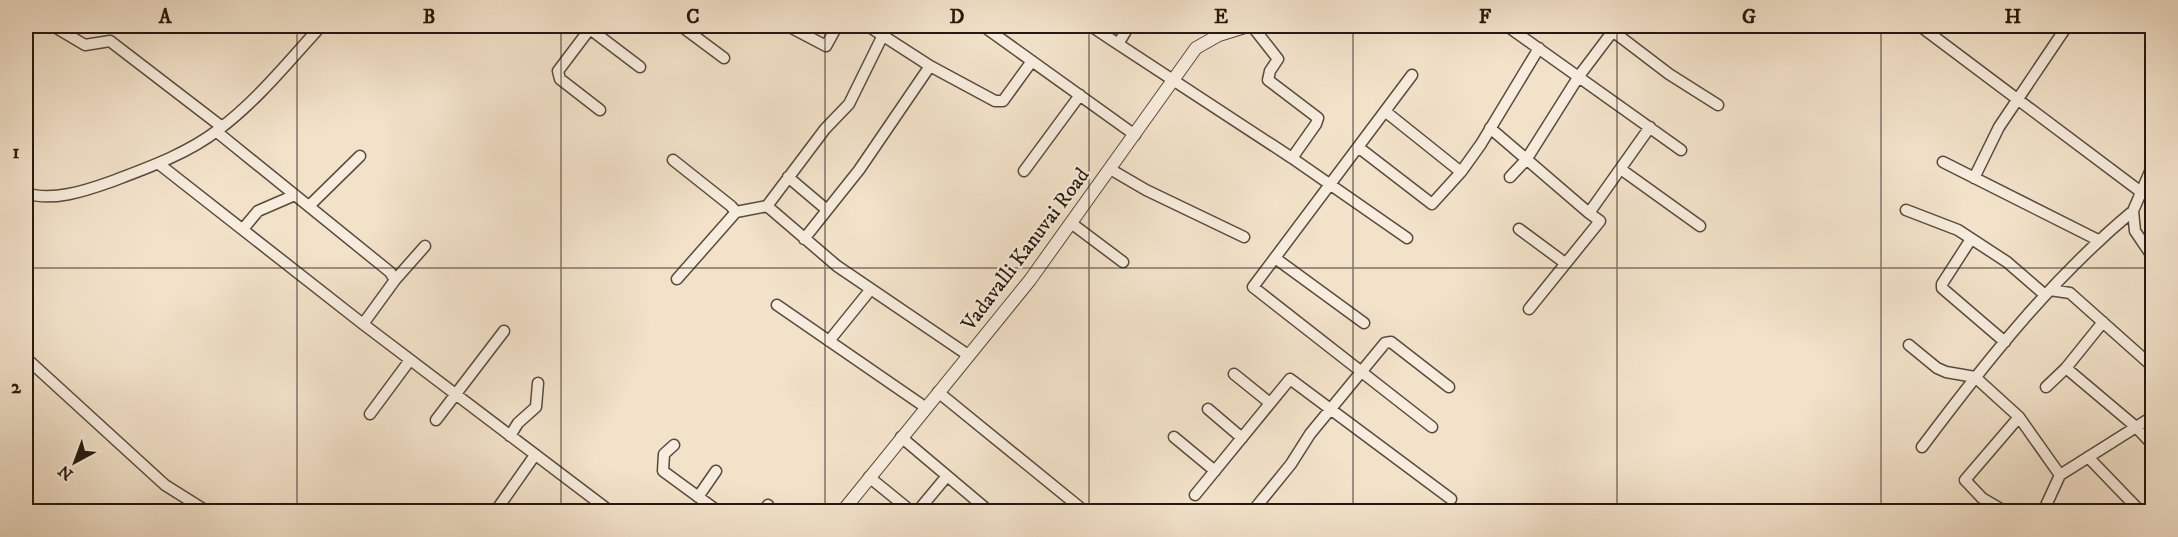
<svg xmlns="http://www.w3.org/2000/svg" width="2178" height="537" font-family="'IM FELL DW Pica',serif">
<style>
.lines{fill:none;stroke-linecap:round;stroke-linejoin:round}
.minor-casing{stroke:#594a3c;stroke-width:13}
.tertiary-casing{stroke:#594a3c;stroke-width:14}
.minor{stroke:#f7ecdd;stroke-width:10}
.tertiary{stroke:#f7ecdd;stroke-width:12}
.grid{fill:none;stroke:#26180d;stroke-width:1.5;stroke-opacity:0.55}
.labels{text-anchor:middle;stroke-width:4.5;stroke-linejoin:round;paint-order:stroke}
.street-label{font-size:21px;fill:#26180d;stroke:#f7ecdd}
.neatline{fill:none;stroke:#26180d;stroke-width:2}
.grid-label{font-size:20px;text-anchor:middle;font-weight:bold;fill:#26180d}
</style>
<rect width="100%" height="100%" fill="#f2e2ca"/>
<filter id="stains"><feTurbulence type="fractalNoise" baseFrequency=".00333" numOctaves="4"/><feColorMatrix values="0 0 0 0 .2 0 0 0 0 .09 0 0 0 0 .02 0 0 0 .5 -.17"/></filter>
<radialGradient id="worn" r=".72"><stop offset=".6" stop-color="#630" stop-opacity="0"/><stop offset="1" stop-color="#630" stop-opacity=".3"/></radialGradient>
<g class="lines">
<g class="minor-casing">
<path id="minor" d="M 53,26 L 85,45 L 110,41 L 222,127
M 586,26 L 640,67
M 592,26 L 558,71 L 560,79 L 600,110
M 681,26 L 724,58
M 788,26 L 826,46 L 837,26
M 868,26 L 930,66 L 995,101 L 1003,101 L 1032,61
M 983,26 L 1135,135
M 1091,26 L 1118,44 L 1129,26
M 1252,26 L 1278,59 L 1270,71 L 1268,80 L 1318,118 L 1316,124 L 1292,158
M 1507,26 L 1681,150
M 1606,26 L 1669,74 L 1718,105
M 1920,26 L 2141,192 L 2152,197
M 883,35 L 849,104 L 825,129 L 767,206 L 837,266 L 968,355
M 1118,44 L 1292,158 L 1407,238
M 1412,75 L 1253,287 L 1432,427
M 1386,112 L 1461,172
M 1490,128 L 1589,213
M 217,132 L 390,272 L 395,280 L 363,324
M 1358,147 L 1432,204 L 1461,172 L 1481,144 L 1539,48
M 673,160 L 731,206 L 736,212
M 1943,162 L 2098,240
M 159,164 L 363,324 L 611,512
M 2152,167 L 2133,211 L 2135,231 L 2152,256
M 1110,169 L 1146,190 L 1244,237
M 1622,170 L 1700,226
M 1024,171 L 1080,95
M 788,177 L 827,210
M 1510,177 L 1526,160 L 1579,76 L 1613,31
M 1974,178 L 1999,127 L 2067,26
M 26,193 C 51,202 85,191 110,182 C 147,168 187,154 218,130 C 257,101 288,62 321,26
M 309,206 L 360,156
M 1906,210 L 1958,230 L 2007,262 L 2045,295
M 1071,223 L 1123,262
M 243,229 L 258,211 L 295,195
M 1519,229 L 1565,263
M 804,239 L 859,170 L 930,66
M 1971,239 L 1942,284 L 1942,288 L 2005,342
M 1275,258 L 1364,323
M 677,279 L 736,212 L 767,206
M 395,280 L 425,246
M 2050,290 L 2070,293 L 2152,366
M 777,305 L 925,407
M 1529,309 L 1600,221 L 1589,213 L 1650,127
M 829,341 L 871,289
M 1909,345 L 1937,368 L 1946,372 L 1975,377 L 2019,417 L 2060,475
M 26,358 L 165,485 L 208,512
M 2066,368 L 2136,427 L 2152,444
M 1234,374 L 1270,403
M 2046,387 L 2066,368 L 2103,322
M 938,392 L 1083,510
M 1208,409 L 1242,438
M 370,414 L 410,360
M 436,420 L 504,331
M 510,436 L 518,423 L 536,407 L 538,383
M 901,437 L 990,512
M 1174,437 L 1215,471
M 674,445 L 664,454 L 663,471 L 719,512
M 1922,447 C 1985,363 2051,279 2133,211
M 2088,457 L 2141,512
M 869,477 L 912,512
M 1195,495 L 1290,379 L 1451,499
M 698,497 L 716,471
M 495,512 L 535,455
M 763,512 L 768,505
M 917,512 L 947,476
M 1252,512 L 1291,464 L 1310,434 L 1385,343 L 1391,342 L 1449,387
M 2006,512 L 1982,498 L 1965,480 L 2019,417
M 2043,512 L 2060,475 L 2152,417"/>
</g>
<g class="tertiary-casing">
<path id="tertiary" d="M 842,512 L 1030,280 L 1196,48 L 1219,35 L 1248,26"/>
</g>
<use href="#minor" class="minor"/>
<use href="#tertiary" class="tertiary"/>
</g>
<path class="grid" d="M 297,26 L 297,512M 561,26 L 561,512M 825,26 L 825,512M 1089,26 L 1089,512M 1353,26 L 1353,512M 1617,26 L 1617,512M 1881,26 L 1881,512M 26,268 L 2152,268"/>
<g class="labels">
<g class="street-label">
<text transform="translate(1025 249) rotate(-53)" y="7">Vadavalli Kanuvai Road</text>
</g>
</g>
<rect width="2178" height="537" fill="none" stroke="#f2e2ca" stroke-width="66"/>
<g transform="translate(75 462) rotate(221)" stroke="#f7ecdd" stroke-width="4.5" paint-order="stroke">
<path d="M0-4.5L10 22L0 15L-10 22Z" fill="#26180d"/>
<text y="-9" font-size="16" font-weight="bold" text-anchor="middle" fill="#26180d">N</text>
</g>
<rect x="33" y="33" width="2112" height="471" class="neatline"/>
<g class="grid-label">
<text x="165" y="23">A</text>
<text x="429" y="23">B</text>
<text x="693" y="23">C</text>
<text x="957" y="23">D</text>
<text x="1221" y="23">E</text>
<text x="1485" y="23">F</text>
<text x="1749" y="23">G</text>
<text x="2013" y="23">H</text>
<text x="16" y="158">1</text>
<text x="16" y="393">2</text>
</g>
<rect width="100%" height="100%" filter="url(#stains)"/>
<rect width="100%" height="100%" fill="url(#worn)"/>
</svg>
